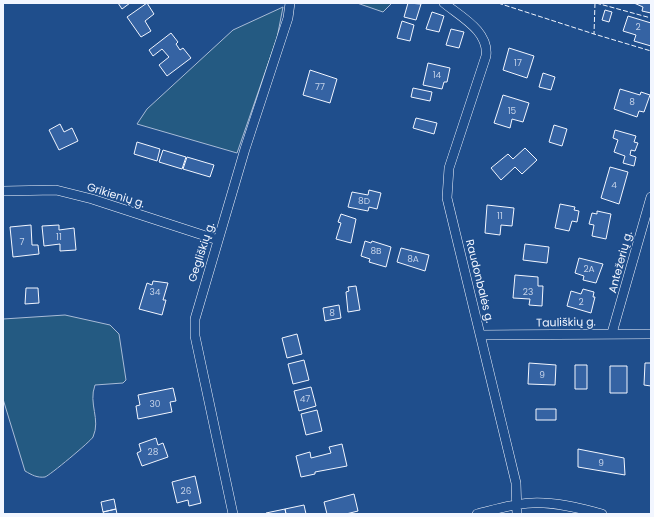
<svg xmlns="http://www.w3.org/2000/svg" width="654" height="517" font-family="Poppins,sans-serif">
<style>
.green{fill:#245a82;stroke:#a8bbd7}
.building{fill:#3563a3;stroke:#f2f6ff}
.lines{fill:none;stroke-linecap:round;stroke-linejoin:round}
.minor-casing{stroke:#f2f6ff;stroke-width:10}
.minor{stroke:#1f4e8c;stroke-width:9}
.fence{stroke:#f2f6ff;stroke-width:1;stroke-dasharray:5 2;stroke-linecap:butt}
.labels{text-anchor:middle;stroke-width:3;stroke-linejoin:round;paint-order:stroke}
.number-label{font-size:9px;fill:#c3d1e8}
.street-label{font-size:11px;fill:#f2f6ff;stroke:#1f4e8c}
</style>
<rect width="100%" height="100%" fill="#1f4e8c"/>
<path class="green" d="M 357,3 L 392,3 L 383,12 Z
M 283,7 L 277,38 L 237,153 L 137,124 L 147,109 L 233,30 Z
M 65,315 L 110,325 L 119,334 L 126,380 L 123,383 L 95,385 C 88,404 101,419 93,437 C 91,441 49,476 45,477 C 37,478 32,475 25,471 L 3,399 L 3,319 Z"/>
<path class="building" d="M 118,3 L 130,3 L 122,9 Z
M 147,3 L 154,14 L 145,21 L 151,31 L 141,37 L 127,17 Z
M 408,3 L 421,4 L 416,20 L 404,17 Z
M 634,3 L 651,3 L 651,13 L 642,11 L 643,7 Z
M 605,10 L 612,12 L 609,22 L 602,20 Z
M 432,12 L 444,16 L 439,32 L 426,29 Z
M 628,16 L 651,23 L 651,46 L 634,41 L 636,35 L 623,31 Z
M 402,21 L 414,25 L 410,41 L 397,38 Z
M 451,29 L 464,32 L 459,48 L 446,45 Z
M 171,33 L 178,42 L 176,44 L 180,50 L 183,48 L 191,58 L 167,76 L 159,65 L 169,57 L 162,49 L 153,56 L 149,50 Z
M 509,48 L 534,56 L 527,78 L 503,70 Z
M 428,63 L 450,68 L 447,82 L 444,82 L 442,89 L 423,85 Z
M 310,70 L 337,79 L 330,103 L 303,95 Z
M 543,73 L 555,77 L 551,90 L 539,87 Z
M 413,88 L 432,92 L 430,101 L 411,97 Z
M 620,89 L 640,95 L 641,92 L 650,95 L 644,112 L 639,111 L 637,117 L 614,109 Z
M 503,95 L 529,103 L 523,122 L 512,119 L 510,128 L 494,123 Z
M 416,118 L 437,123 L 434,134 L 413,128 Z
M 60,124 L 64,132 L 72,128 L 78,141 L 59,150 L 49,130 Z
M 554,125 L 567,129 L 562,146 L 549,142 Z
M 615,130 L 636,136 L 634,142 L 638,143 L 635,151 L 631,150 L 630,155 L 636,157 L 634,166 L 623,163 L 625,156 L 614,152 L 618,140 L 613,138 Z
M 137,142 L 160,149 L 157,161 L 134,154 Z
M 525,148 L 537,160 L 522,174 L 515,167 L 501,180 L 491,168 L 508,154 L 513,159 Z
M 163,150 L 186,157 L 182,169 L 159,162 Z
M 187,157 L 214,165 L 210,177 L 183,169 Z
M 610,167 L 628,172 L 619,204 L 601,198 Z
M 369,190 L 381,193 L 377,209 L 369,207 L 368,211 L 348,207 L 352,192 L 368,195 Z
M 560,204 L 575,207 L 574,210 L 579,211 L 577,222 L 572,221 L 569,231 L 555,228 Z
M 487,205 L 514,208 L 512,226 L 501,225 L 500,235 L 485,233 Z
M 597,211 L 611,214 L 606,239 L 592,236 L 594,225 L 589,224 L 592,213 L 597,214 Z
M 341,214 L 356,219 L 351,243 L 336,239 L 341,223 L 338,222 Z
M 31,225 L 32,245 L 38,245 L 39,254 L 13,257 L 10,227 Z
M 59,225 L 59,230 L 74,228 L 76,250 L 60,251 L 60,244 L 44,246 L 42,226 Z
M 365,241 L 371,243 L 372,241 L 391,247 L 386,267 L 369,262 L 370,259 L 361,256 Z
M 525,244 L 549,247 L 547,263 L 523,260 Z
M 401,248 L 429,255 L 425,271 L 397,262 Z
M 579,258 L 603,264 L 596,283 L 583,280 L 584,276 L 575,273 Z
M 515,275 L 538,277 L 538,286 L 543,286 L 542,306 L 529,305 L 530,299 L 513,298 Z
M 153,281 L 168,283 L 163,300 L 166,300 L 162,315 L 139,309 L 147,283 L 152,285 Z
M 356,286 L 360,310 L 348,312 L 346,292 L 349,291 L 348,287 Z
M 26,288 L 38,288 L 39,303 L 25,304 Z
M 583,289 L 594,292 L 593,297 L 595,297 L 591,313 L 567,306 L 571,291 L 581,294 Z
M 339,305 L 341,318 L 325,321 L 323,308 Z
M 297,334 L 302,354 L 287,358 L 282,338 Z
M 304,360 L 309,380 L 293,384 L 288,364 Z
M 529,363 L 556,365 L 555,385 L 528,384 Z
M 645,363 L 651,363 L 651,386 L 644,385 Z
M 575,365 L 587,365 L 587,389 L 575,389 Z
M 610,366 L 627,366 L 627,393 L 610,393 Z
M 311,387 L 316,406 L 299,411 L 294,391 Z
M 173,388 L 176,401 L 170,402 L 172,412 L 138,419 L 136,406 L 140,405 L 138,395 Z
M 536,409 L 556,409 L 556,420 L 536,420 Z
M 317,410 L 322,431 L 306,435 L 301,414 Z
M 156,438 L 158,445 L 163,443 L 168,457 L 142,466 L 137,453 L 141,451 L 139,444 Z
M 342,444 L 347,466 L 315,472 L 315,474 L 301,477 L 296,456 L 310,452 L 311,458 L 331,453 L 329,447 Z
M 578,449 L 624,458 L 625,475 L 578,467 Z
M 195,476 L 201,503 L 189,506 L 188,500 L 177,503 L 172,482 Z
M 354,494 L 358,511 L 346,514 L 327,514 L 324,502 Z
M 114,499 L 116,509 L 103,512 L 101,502 Z
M 304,505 L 306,514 L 286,514 L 285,509 Z
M 116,509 L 117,514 L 104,514 L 103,512 Z
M 285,509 L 286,514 L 266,514 L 266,513 Z"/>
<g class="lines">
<g class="minor-casing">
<path id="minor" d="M 444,3 C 461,17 489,31 486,56 L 449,168 L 447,198 L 516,483 L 517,514
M 3,191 L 56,190 L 92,199 L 218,240
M 612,333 L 651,197
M 481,335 L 651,334
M 233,514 L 195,336 L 195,319 L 245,149 L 288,18 L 290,3
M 477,514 C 498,509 522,501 544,503 C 564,504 583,509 602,514"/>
</g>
<use href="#minor" class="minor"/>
<path class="fence" d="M 498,3 L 594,34
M 595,3 L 594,34 L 651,51
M 596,3 L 651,18"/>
</g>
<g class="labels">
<g class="number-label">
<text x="638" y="30">2</text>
<text x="518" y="66">17</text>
<text x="437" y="78">14</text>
<text x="320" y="90">77</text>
<text x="632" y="105">8</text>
<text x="512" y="114">15</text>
<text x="614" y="188">4</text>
<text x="364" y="204">8D</text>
<text x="500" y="219">11</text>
<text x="59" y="240">11</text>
<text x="22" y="245">7</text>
<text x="376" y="254">8B</text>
<text x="413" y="262">8A</text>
<text x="589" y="272">2A</text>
<text x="155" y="295">34</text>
<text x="528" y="295">23</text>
<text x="581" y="305">2</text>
<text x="332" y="316">8</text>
<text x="542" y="378">9</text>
<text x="305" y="402">47</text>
<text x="155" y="407">30</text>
<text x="153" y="455">28</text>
<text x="601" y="466">9</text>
<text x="186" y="494">26</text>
</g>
<g class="street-label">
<text transform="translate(116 195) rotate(17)" y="4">Grikienių g.</text>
<text transform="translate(201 252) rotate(-72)" y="4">Gegliškių g.</text>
<text transform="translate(620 262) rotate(-75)" y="4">Antežerių g.</text>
<text transform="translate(480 281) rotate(76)" y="4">Raudonbalės g.</text>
<text transform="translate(566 322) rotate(-1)" y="4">Tauliškių g.</text>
</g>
</g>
<rect width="654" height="517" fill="none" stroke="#f2f6ff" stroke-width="8"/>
</svg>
